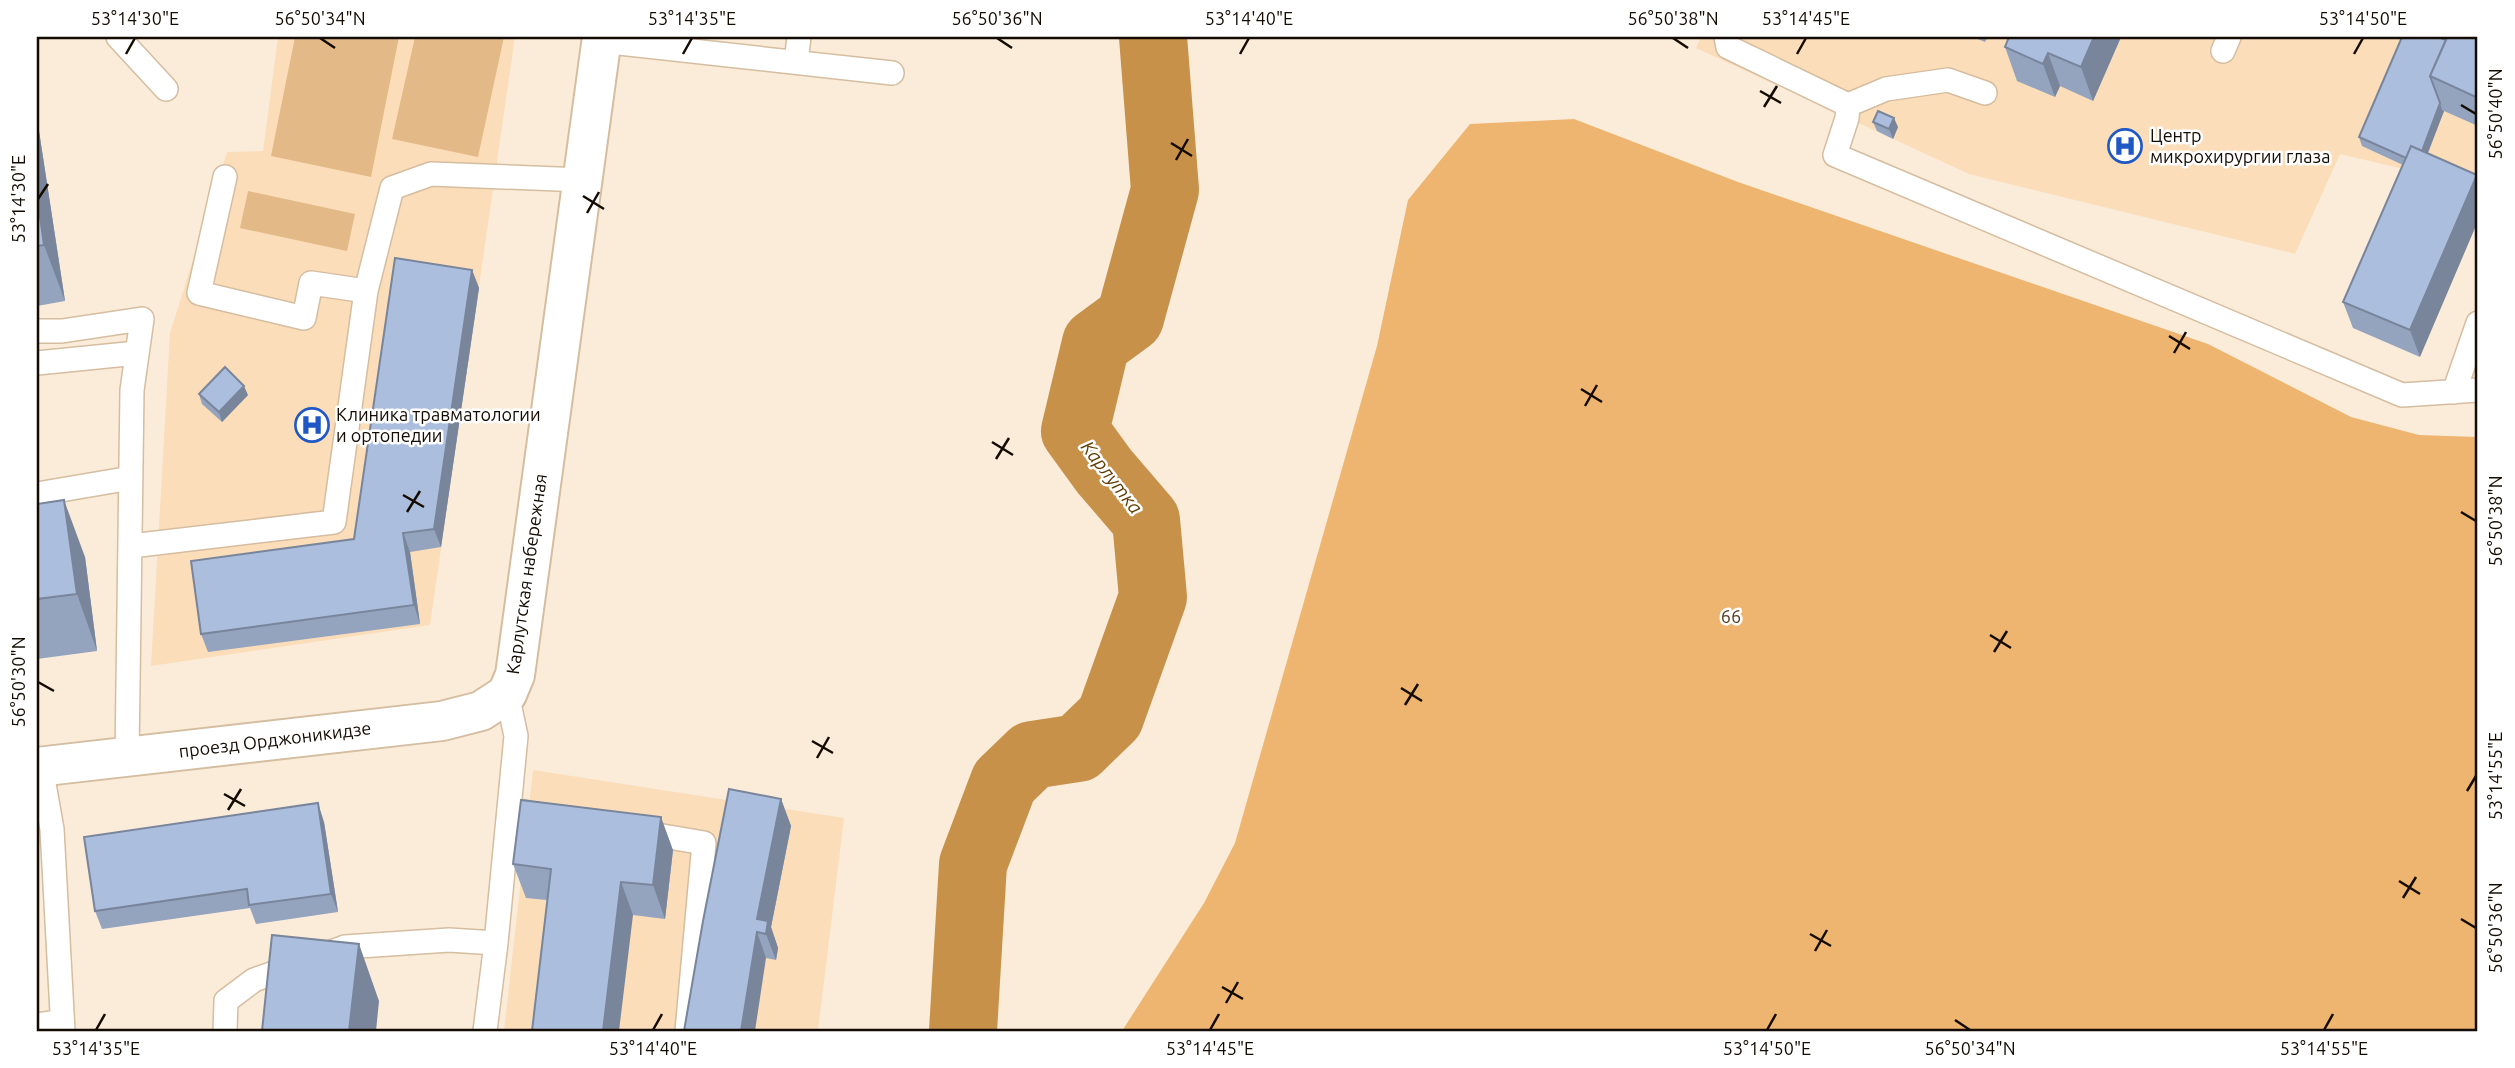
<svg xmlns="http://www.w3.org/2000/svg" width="2515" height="1068" font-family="Ubuntu,sans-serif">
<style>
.built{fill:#fbddb9}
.green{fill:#e3ba87}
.forest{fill:#edb56f}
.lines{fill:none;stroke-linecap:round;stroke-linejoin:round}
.river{stroke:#c7914a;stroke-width:68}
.lane-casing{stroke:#d5bda0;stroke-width:26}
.secondary-casing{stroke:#d5bda0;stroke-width:42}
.lane{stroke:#fff;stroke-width:23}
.secondary{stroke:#fff;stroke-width:38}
.wall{fill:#94a3be}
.shaded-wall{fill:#78859b}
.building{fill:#acbedd;stroke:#78859b;stroke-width:2}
.ticks{fill:none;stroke:#140c03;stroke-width:2.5}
.labels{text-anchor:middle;stroke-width:5;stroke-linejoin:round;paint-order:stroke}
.poi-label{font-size:18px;fill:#140c03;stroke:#fff;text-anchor:start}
.street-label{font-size:18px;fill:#140c03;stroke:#fff}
.park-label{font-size:18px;fill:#543c1e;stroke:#fff}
.water-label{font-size:19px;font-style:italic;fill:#603c00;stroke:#fff}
.neatline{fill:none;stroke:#140c03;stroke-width:2.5}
.ticks-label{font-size:18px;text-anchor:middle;fill:#140c03}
</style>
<rect width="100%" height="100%" fill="#fbecda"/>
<path class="built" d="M 278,37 L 515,37 L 430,625 L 151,666 L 170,333 L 227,152 L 263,151 Z
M 1701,37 L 2478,37 L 2478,198 L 2420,173 L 2340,154 L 2295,254 L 1969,174 L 1696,48 Z
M 533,770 L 844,818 L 818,1031 L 504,1031 Z"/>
<path class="green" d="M 295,37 L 399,37 L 371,177 L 271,156 Z
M 415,37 L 504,37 L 478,157 L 392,139 Z
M 248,191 L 355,214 L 347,251 L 240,228 Z"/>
<path class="forest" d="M 1574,119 L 1738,182 L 2208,344 L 2351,417 L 2419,435 L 2478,437 L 2478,1031 L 1122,1031 L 1204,903 L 1235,843 L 1377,346 L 1408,200 L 1470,124 Z"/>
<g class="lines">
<path class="river" d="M 963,1031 L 973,864 L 1004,782 L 1032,755 L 1078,748 L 1110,717 L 1153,597 L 1146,520 L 1104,471 L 1075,431 L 1096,343 L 1130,318 L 1165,190 L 1153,37"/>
<g class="lane-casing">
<path id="lane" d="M 118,37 L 166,89
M 1726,37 L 1728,47 L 1848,105 L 1886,89 L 1948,80 L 1985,93
M 601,41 L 892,73
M 2223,51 L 2229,37
M 796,62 L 799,37
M 1848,105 L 1847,118 L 1835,155 L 2402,395 L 2478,390
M 225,177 L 199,293 L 304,318 L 311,283 L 366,291 L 392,188 L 431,174 L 583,180
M 37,331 L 62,331 L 142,319 L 132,390 L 127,757
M 37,363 L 137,353
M 2454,392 L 2478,323
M 37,494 L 131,478
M 131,546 L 334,522 L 366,291
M 41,767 L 52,829 L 63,1031
M 509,809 L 550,817
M 639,832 L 704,843 L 687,1031
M 329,953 L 345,947 L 449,940 L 496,943
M 37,1025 L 62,1021
M 225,1031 L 226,1001 L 254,980 L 297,965
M 485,1031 L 496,943 L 516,736 L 507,694"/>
</g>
<g class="secondary-casing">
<path id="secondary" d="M 37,767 L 442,721 L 481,711 L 507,694 L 515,675 L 602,37"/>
</g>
<use href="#lane" class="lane"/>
<use href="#secondary" class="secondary"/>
</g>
<path class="wall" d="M 1973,37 L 1988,37 L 1985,42 Z
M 2121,37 L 2093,101 L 2060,86 L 2055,97 L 2017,81 L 2005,47 Z
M 2478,37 L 2478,126 L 2444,111 L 2428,153 L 2420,357 L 2353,328 L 2343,302 L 2403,165 L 2362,146 L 2359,137 L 2446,40 Z
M 37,118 L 65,301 L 37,306 Z
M 1873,122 L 1898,127 L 1893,139 L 1877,131 Z
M 472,270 L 479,288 L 441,547 L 410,552 L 420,624 L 208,652 L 201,634 L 354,539 Z
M 199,394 L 248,395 L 222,422 L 202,404 Z
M 37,504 L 85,557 L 97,651 L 37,659 Z
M 781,799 L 791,826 L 771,927 L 778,948 L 776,960 L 766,958 L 684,1031 Z
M 324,822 L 338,912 L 256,924 L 250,908 L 102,929 L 95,911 Z
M 673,850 L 665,919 L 633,915 L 547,900 L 526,898 L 513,864 Z"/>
<path class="shaded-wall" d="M 2094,37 L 2121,37 L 2093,101 L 2081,67 Z
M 2048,53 L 2060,86 L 2055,97 L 2043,64 Z
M 2440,103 L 2442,110 L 2444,111 L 2420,173 L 2417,163 Z
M 37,118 L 65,301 L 44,245 L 37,195 Z
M 1894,118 L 1898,127 L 1893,139 L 1889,129 Z
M 2477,175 L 2478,178 L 2478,221 L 2420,357 L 2410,330 Z
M 472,270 L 479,288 L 441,547 L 434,529 Z
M 244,386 L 248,395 L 222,422 L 219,412 Z
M 64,500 L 85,557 L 97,651 L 77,594 Z
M 403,533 L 410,552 L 420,624 L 414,605 Z
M 781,799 L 791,826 L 771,927 L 778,948 L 776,960 L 766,934 L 757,919 Z
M 318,803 L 324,822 L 338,912 L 331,894 Z
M 661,817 L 673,850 L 665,919 L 653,885 Z
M 621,882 L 633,915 L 619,1031 L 603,1031 Z
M 757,932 L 766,958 L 755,1031 L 741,1031 Z
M 359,944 L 379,1001 L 376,1031 L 349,1031 Z"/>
<path class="building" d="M 2009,37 L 2094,37 L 2081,67 L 2048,53 L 2043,64 L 2005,47 Z
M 2402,37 L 2438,37 L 2446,40 L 2430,76 L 2440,103 L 2422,151 L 2411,146 L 2406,158 L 2359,137 Z
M 2447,37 L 2478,37 L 2478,98 L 2430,76 Z
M 1878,111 L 1894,118 L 1889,129 L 1873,122 Z
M 2411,146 L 2477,175 L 2410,330 L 2343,302 Z
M 37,195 L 44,245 L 37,246 Z
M 395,258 L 472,270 L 434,529 L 403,533 L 414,605 L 201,634 L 191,561 L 354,539 Z
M 225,367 L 244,386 L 219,412 L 199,394 Z
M 64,500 L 77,594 L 37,599 L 37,504 Z
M 729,789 L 781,799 L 757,919 L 768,921 L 766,934 L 757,932 L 741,1031 L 684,1031 L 703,921 Z
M 521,800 L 661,817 L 653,885 L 621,882 L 603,1031 L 532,1031 L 551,869 L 513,864 Z
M 318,803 L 331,894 L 249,905 L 247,889 L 95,911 L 84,837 Z
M 272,935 L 359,944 L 349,1031 L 262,1031 Z"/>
<path class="ticks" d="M 320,38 L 335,48M 997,38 L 1012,48M 1673,38 L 1688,48M 126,54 L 135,38M 683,54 L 692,38M 1240,54 L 1249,38M 1797,54 L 1806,38M 2354,54 L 2363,38M 1760,91 L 1781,103M 2461,105 L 2476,114M 1764,107 L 1777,86M 1171,143 L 1192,156M 1176,160 L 1188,139M 583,196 L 604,209M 38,199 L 48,184M 587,213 L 599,192M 2169,336 L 2190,349M 2174,353 L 2186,332M 1581,389 L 1602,402M 1585,406 L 1597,385M 992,442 L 1013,455M 996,459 L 1009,438M 403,495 L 424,507M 407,512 L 420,491M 2461,512 L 2476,521M 1990,635 L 2011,648M 1994,652 L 2007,631M 38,682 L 54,691M 1401,688 L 1422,701M 1405,705 L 1418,684M 812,741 L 833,753M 817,758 L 829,737M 2467,791 L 2476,776M 224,794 L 245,806M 228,810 L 241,789M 2399,881 L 2420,894M 2403,898 L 2416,877M 2461,919 L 2476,928M 1810,934 L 1831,946M 1815,951 L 1827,930M 1222,987 L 1243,999M 1226,1003 L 1238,982M 1955,1020 L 1970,1030M 96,1030 L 105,1014M 653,1030 L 662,1014M 1210,1030 L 1219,1014M 1767,1030 L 1776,1014M 2324,1030 L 2333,1014"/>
<defs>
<g id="hospital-ring" transform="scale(1.75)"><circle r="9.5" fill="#fff" stroke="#1f58c4" stroke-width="1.5"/><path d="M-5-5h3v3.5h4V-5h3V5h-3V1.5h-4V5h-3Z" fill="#1f58c4"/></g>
</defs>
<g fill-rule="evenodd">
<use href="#hospital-ring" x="2125" y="146"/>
<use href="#hospital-ring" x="312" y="425"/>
</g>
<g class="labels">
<g class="poi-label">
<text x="2150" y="142">Центр<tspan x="2150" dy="21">микрохирургии глаза</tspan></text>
<text x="336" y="421">Клиника травматологии<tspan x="336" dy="21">и ортопедии</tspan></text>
</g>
<g class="street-label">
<text transform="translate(527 574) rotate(-82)" y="6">Карлутская набережная</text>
<text transform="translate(275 740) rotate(-7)" y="6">проезд Орджоникидзе</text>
</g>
<g class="park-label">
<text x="1731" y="623">66</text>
</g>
<g class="water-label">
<text transform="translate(1112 477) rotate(52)" y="7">Карлутка</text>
</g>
</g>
<rect width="2515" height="1068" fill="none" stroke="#ffffff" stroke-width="77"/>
<rect x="38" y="38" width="2438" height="992" class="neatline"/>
<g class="ticks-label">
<text x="135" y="25">53°14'30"E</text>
<text x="320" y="25">56°50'34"N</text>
<text x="692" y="25">53°14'35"E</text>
<text x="997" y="25">56°50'36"N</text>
<text x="1249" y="25">53°14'40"E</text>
<text x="1673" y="25">56°50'38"N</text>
<text x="1806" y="25">53°14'45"E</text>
<text x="2363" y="25">53°14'50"E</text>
<text transform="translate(2496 114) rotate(-90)" y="6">56°50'40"N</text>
<text transform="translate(19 199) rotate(-90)" y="6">53°14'30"E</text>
<text transform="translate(2496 521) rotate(-90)" y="6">56°50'38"N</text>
<text transform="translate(19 682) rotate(-90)" y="6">56°50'30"N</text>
<text transform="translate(2496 776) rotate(-90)" y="6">53°14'55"E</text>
<text transform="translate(2496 928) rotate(-90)" y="6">56°50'36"N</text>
<text x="96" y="1055">53°14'35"E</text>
<text x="653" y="1055">53°14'40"E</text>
<text x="1210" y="1055">53°14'45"E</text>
<text x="1767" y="1055">53°14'50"E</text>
<text x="1970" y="1055">56°50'34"N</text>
<text x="2324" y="1055">53°14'55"E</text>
</g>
</svg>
